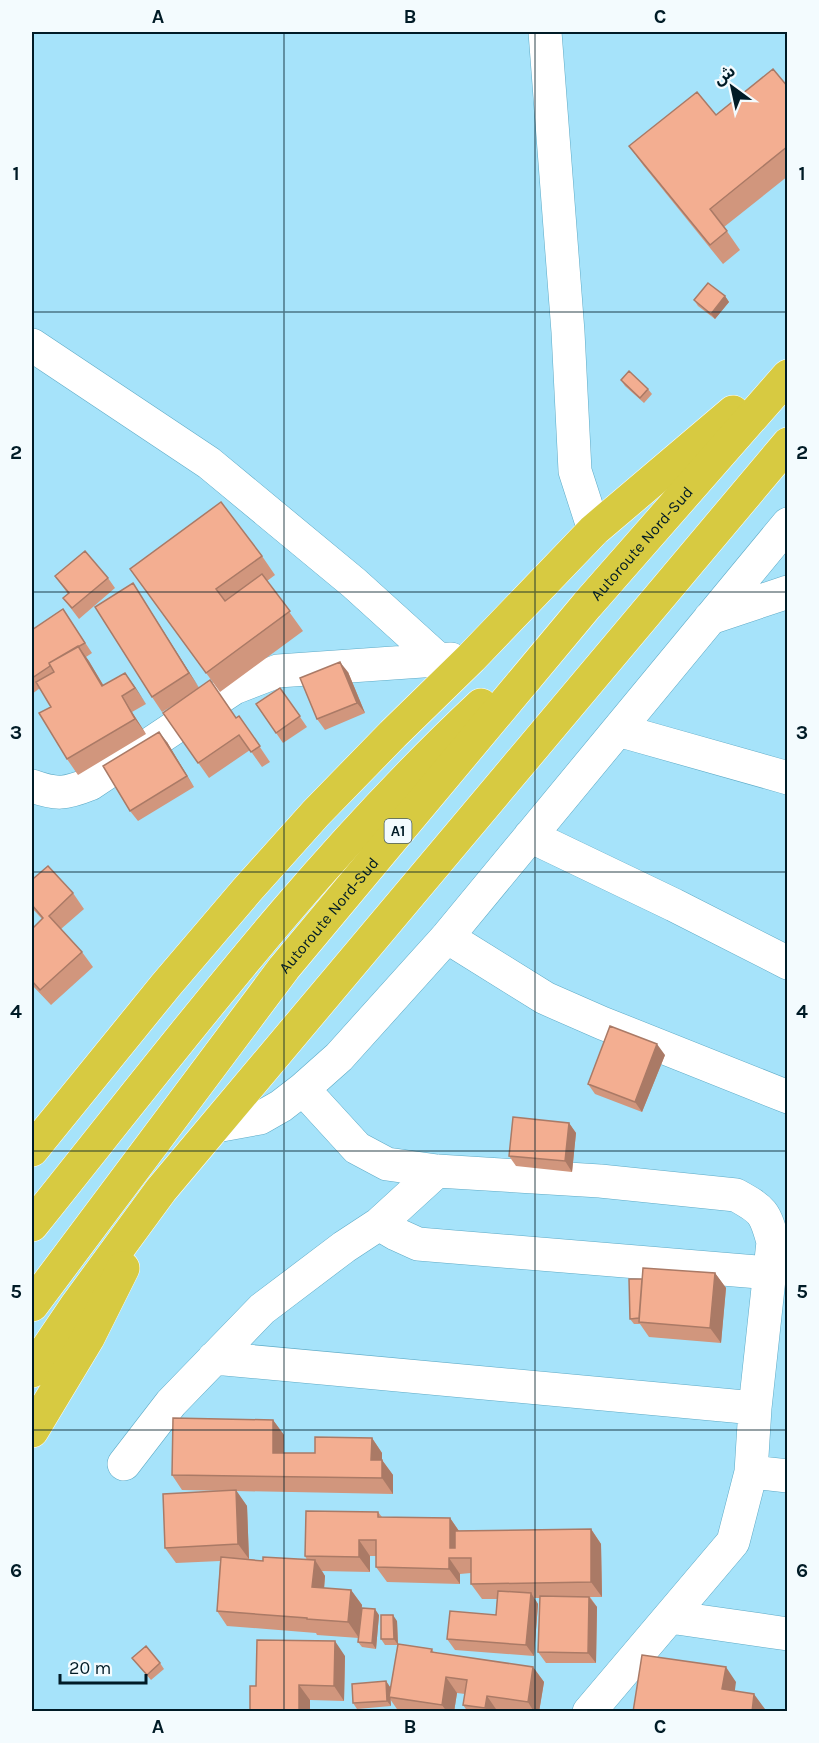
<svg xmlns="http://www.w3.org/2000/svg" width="819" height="1743" font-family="Karla,'Noto Sans Arabic',sans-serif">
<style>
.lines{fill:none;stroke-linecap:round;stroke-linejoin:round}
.minor-casing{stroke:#5daac6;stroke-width:34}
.highway-casing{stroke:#fff;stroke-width:34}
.minor{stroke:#fff;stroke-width:33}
.highway{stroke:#d7ca41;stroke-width:33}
.wall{fill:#d1967d}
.shaded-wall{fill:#aa7a66}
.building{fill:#f3ae91;stroke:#aa7a66;stroke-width:1.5}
.grid{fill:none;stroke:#001b26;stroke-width:1.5;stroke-opacity:0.55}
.labels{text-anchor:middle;stroke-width:4.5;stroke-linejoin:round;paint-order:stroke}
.shield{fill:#f3fbfe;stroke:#495e67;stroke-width:1.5}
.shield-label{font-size:15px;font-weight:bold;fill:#001b26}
.street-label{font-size:16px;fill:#001b26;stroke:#f3fbfe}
.neatline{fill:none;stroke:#001b26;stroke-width:2}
.grid-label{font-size:20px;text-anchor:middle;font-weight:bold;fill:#001b26}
</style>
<rect width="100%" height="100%" fill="#a6e3fa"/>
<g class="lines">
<g class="minor-casing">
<path id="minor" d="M 545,32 L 568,332 L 575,471 L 594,530
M 32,345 L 209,463 L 354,583 L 439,660
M 710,618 L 788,592
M 618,730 L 788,778
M 32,786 C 57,795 65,794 90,784 L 234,688 L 278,671 L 451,659
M 530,836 L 674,905 L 788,963
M 447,937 L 545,998 L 602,1023 L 788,1097
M 303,1089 L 357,1148 L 387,1164 L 437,1171 L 600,1181 L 736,1195 C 763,1210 765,1212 773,1242 L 755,1408 L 751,1472 L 733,1542 L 589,1712
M 216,1126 L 260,1118 L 281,1106 L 303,1089 L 339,1057 L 447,937 L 788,524
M 379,1224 L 396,1234 L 418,1244 L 770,1273
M 214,1358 L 755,1408
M 124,1464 L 171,1403 L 262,1309 L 344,1247 L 379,1224 L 437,1171
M 751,1472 L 788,1476
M 670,1617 L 788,1634"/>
</g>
<g class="highway-casing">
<g id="highway">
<path d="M 32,1150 L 166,985 L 247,890 L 316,813 L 393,734 L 471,658 L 594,530 L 733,412"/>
<path d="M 32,1225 C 175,1047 313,862 481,705"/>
<path id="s1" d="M 32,1305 L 284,968 L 587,605 L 788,376"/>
<path d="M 32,1371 L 76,1306 L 161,1190 L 788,444"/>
<path d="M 32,1431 L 88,1338 L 123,1268"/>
</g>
</g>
<use href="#minor" class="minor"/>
<use href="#highway" class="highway"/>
</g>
<path class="wall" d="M 788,87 L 788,176 L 724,227 L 740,250 L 723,264 L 643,165 L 629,146 L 716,115 Z
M 725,296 L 729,302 L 715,319 L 698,306 L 694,300 Z
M 621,380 L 648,389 L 652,394 L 644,403 L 625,386 Z
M 262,556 L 275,575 L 267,581 L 303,631 L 220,692 L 130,569 Z
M 55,576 L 108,578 L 115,588 L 79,619 L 63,598 L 68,594 Z
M 133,583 L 143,599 L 199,688 L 236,718 L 239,716 L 270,762 L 262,767 L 250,750 L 209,778 L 163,713 L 182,700 L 162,712 L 152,697 Z
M 63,609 L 92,653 L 86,657 L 104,686 L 125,673 L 146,704 L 132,712 L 146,734 L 78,775 L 67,759 L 51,707 L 40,688 L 32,694 L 32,630 Z
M 348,672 L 365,713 L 325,730 L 317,719 Z
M 280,688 L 307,727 L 283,743 L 256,704 Z
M 167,742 L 194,787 L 138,821 L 130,811 Z
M 32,876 L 34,878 L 73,893 L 84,909 L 61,929 L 82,952 L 93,967 L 51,1005 L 32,985 L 32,929 L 42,919 L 32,908 Z
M 665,1055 L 642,1112 L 595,1094 L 588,1084 Z
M 569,1123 L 576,1133 L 572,1172 L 516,1166 L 509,1156 Z
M 715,1273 L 726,1288 L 721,1343 L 649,1337 L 640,1324 L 634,1324 L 630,1319 Z
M 273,1420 L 284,1435 L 284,1453 L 315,1453 L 372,1438 L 382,1453 L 382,1460 L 393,1475 L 393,1494 L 236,1491 L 247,1506 L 249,1559 L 263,1561 L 307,1560 L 305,1556 L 378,1512 L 382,1517 L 450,1518 L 459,1531 L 591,1529 L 601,1544 L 602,1597 L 590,1597 L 597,1607 L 596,1663 L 546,1663 L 538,1652 L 540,1598 L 534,1598 L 538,1604 L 534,1656 L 455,1650 L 447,1639 L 496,1615 L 497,1599 L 482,1599 L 471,1584 L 471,1573 L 460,1574 L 460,1584 L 387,1582 L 376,1567 L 376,1556 L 370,1556 L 370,1572 L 322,1571 L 325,1576 L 324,1588 L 351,1590 L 362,1605 L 360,1627 L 379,1615 L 376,1649 L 362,1647 L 358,1642 L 359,1638 L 317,1635 L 316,1633 L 227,1626 L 217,1611 L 220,1561 L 176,1563 L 165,1548 L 229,1491 L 182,1490 L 172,1475 Z
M 397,1621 L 398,1644 L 432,1649 L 434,1653 L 533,1667 L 544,1682 L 539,1712 L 468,1712 L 463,1705 L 465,1694 L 457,1693 L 454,1712 L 399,1712 L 390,1699 L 391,1706 L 357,1709 L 353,1703 L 386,1681 L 390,1687 L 390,1693 L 398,1645 L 385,1645 L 381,1639 Z
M 345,1656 L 344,1701 L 310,1700 L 310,1712 L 250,1712 L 256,1686 Z
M 132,1658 L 160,1663 L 164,1669 L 151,1680 Z"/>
<path class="shaded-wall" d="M 725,296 L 729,302 L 715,319 L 711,314 Z
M 133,583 L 143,599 L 200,689 L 189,673 Z
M 78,646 L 89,661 L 113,702 L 102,686 Z
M 340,662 L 348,672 L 365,713 L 357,703 Z
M 125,673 L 136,688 L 146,704 L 135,688 Z
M 122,696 L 132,712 L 146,734 L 135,719 Z
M 159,732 L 167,742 L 194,787 Z
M 657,1044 L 665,1055 L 642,1112 L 635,1102 Z
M 569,1123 L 576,1133 L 572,1172 L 565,1161 Z
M 715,1273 L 726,1288 L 721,1343 L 710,1328 Z
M 273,1420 L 284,1435 L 283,1468 L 273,1453 Z
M 372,1438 L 382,1453 L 382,1475 L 371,1460 Z
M 382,1460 L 393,1475 L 393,1494 L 382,1478 Z
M 236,1490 L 247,1506 L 249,1559 L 238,1544 Z
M 450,1518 L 461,1534 L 460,1558 L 450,1548 Z
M 591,1529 L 601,1544 L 602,1597 L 591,1582 Z
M 359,1540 L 370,1556 L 370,1572 L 359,1557 Z
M 449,1558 L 460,1574 L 460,1584 L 449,1569 Z
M 315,1560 L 325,1576 L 323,1602 L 312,1587 Z
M 351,1590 L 362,1605 L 359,1638 L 348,1622 Z
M 531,1593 L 538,1604 L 534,1656 L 526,1645 Z
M 589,1597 L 597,1607 L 596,1663 L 588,1653 Z
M 375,1609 L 379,1615 L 376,1649 L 372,1643 Z
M 393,1615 L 397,1621 L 398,1645 L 394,1639 Z
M 335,1641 L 345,1656 L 344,1701 L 334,1686 Z
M 533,1667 L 544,1682 L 539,1712 L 534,1712 L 528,1702 Z
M 726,1667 L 736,1682 L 733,1704 L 722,1689 Z
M 446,1677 L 457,1693 L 454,1712 L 447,1712 L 442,1705 Z
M 386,1681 L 390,1687 L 391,1706 L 387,1701 Z
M 299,1685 L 310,1700 L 310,1712 L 299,1712 Z
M 754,1694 L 765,1709 L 765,1712 L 752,1712 Z
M 487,1696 L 498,1712 L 488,1712 L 485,1708 Z"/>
<path class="building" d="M 773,69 L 788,87 L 788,146 L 710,209 L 727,231 L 710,245 L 629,146 L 697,92 L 716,115 Z
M 708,283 L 725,296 L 711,314 L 694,300 Z
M 629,371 L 648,389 L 640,398 L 621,380 Z
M 221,502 L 262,556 L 216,589 L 225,601 L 262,574 L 290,611 L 206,673 L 130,569 Z
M 85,551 L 108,578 L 72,608 L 63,598 L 69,593 L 55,576 Z
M 133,583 L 189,673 L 152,697 L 95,607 Z
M 63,609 L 85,643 L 49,663 L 50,666 L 32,678 L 32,630 Z
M 78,646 L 102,686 L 125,673 L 135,688 L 122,696 L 135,719 L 67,759 L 39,713 L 51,707 L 36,682 L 54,672 L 49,663 Z
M 340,662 L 357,703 L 317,719 L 300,678 Z
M 210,680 L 236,718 L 239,716 L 260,746 L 251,752 L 239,735 L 198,763 L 163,713 Z
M 280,688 L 300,716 L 276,733 L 256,704 Z
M 159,732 L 187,776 L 130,811 L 103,766 Z
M 48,866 L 73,893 L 49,916 L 82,952 L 40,990 L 32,981 L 32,929 L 43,918 L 32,905 L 32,876 L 34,878 Z
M 610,1026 L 657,1044 L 635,1102 L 588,1084 Z
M 513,1117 L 569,1123 L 565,1161 L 509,1156 Z
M 643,1268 L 715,1273 L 710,1328 L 639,1322 Z
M 629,1279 L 642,1279 L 639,1318 L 630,1319 Z
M 173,1418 L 273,1420 L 273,1453 L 315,1453 L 315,1437 L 372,1438 L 371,1460 L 382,1460 L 382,1478 L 172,1475 Z
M 236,1490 L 238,1544 L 165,1548 L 163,1494 Z
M 306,1511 L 378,1512 L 378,1517 L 450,1518 L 450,1548 L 455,1548 L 455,1531 L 591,1529 L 591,1582 L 471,1584 L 471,1558 L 449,1558 L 449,1569 L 376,1567 L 376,1540 L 359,1540 L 359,1557 L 305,1556 Z
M 221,1557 L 263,1561 L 263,1557 L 315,1560 L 312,1587 L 351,1590 L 348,1622 L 307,1619 L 307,1618 L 217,1611 Z
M 498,1591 L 531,1593 L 526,1645 L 447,1639 L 450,1611 L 496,1615 Z
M 540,1596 L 589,1597 L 588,1653 L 538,1652 Z
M 362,1608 L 375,1609 L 372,1643 L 358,1642 Z
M 381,1615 L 393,1615 L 394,1639 L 381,1639 Z
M 257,1640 L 335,1641 L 334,1686 L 299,1685 L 299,1712 L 250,1712 L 250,1686 L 256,1686 Z
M 398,1644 L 432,1649 L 431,1652 L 533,1667 L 528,1702 L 487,1696 L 485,1708 L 463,1705 L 467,1680 L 446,1677 L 442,1705 L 389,1697 Z
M 146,1646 L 160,1663 L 147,1675 L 132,1658 Z
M 642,1655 L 726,1667 L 722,1689 L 754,1694 L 752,1712 L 633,1712 Z
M 386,1681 L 387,1701 L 353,1703 L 352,1684 Z"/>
<path class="grid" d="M 284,32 L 284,1712M 535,32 L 535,1712M 32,312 L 788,312M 32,592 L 788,592M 32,872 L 788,872M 32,1151 L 788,1151M 32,1430 L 788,1430"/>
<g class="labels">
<rect class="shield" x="384.5" y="819" width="27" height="24" rx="4.5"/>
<g class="shield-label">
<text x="398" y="836">A1</text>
</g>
<g class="street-label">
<text dy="6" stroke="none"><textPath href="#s1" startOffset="976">Autoroute Nord-Sud</textPath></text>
<text dy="6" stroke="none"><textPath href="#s1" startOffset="490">Autoroute Nord-Sud</textPath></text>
</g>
</g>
<rect width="819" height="1743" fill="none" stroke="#f3fbfe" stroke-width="66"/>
<g transform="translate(732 87) rotate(327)" stroke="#f3fbfe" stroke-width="4.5" paint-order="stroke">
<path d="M0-4.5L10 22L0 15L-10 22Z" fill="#001b26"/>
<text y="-9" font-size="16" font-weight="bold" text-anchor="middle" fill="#001b26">ش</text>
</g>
<path d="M60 1674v9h86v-9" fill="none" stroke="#001b26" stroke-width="3"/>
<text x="69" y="1674" font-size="18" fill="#001b26" stroke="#f3fbfe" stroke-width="4.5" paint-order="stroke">20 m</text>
<rect x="33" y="33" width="753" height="1677" class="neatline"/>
<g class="grid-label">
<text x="158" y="23">A</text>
<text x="410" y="23">B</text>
<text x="660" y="23">C</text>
<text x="16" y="180">1</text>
<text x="802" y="180">1</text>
<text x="16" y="459">2</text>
<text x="802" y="459">2</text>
<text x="16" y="739">3</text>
<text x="802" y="739">3</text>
<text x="16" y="1018">4</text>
<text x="802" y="1018">4</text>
<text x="16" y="1298">5</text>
<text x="802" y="1298">5</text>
<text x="16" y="1577">6</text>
<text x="802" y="1577">6</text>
<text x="158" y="1733">A</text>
<text x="410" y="1733">B</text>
<text x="660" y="1733">C</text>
</g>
</svg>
